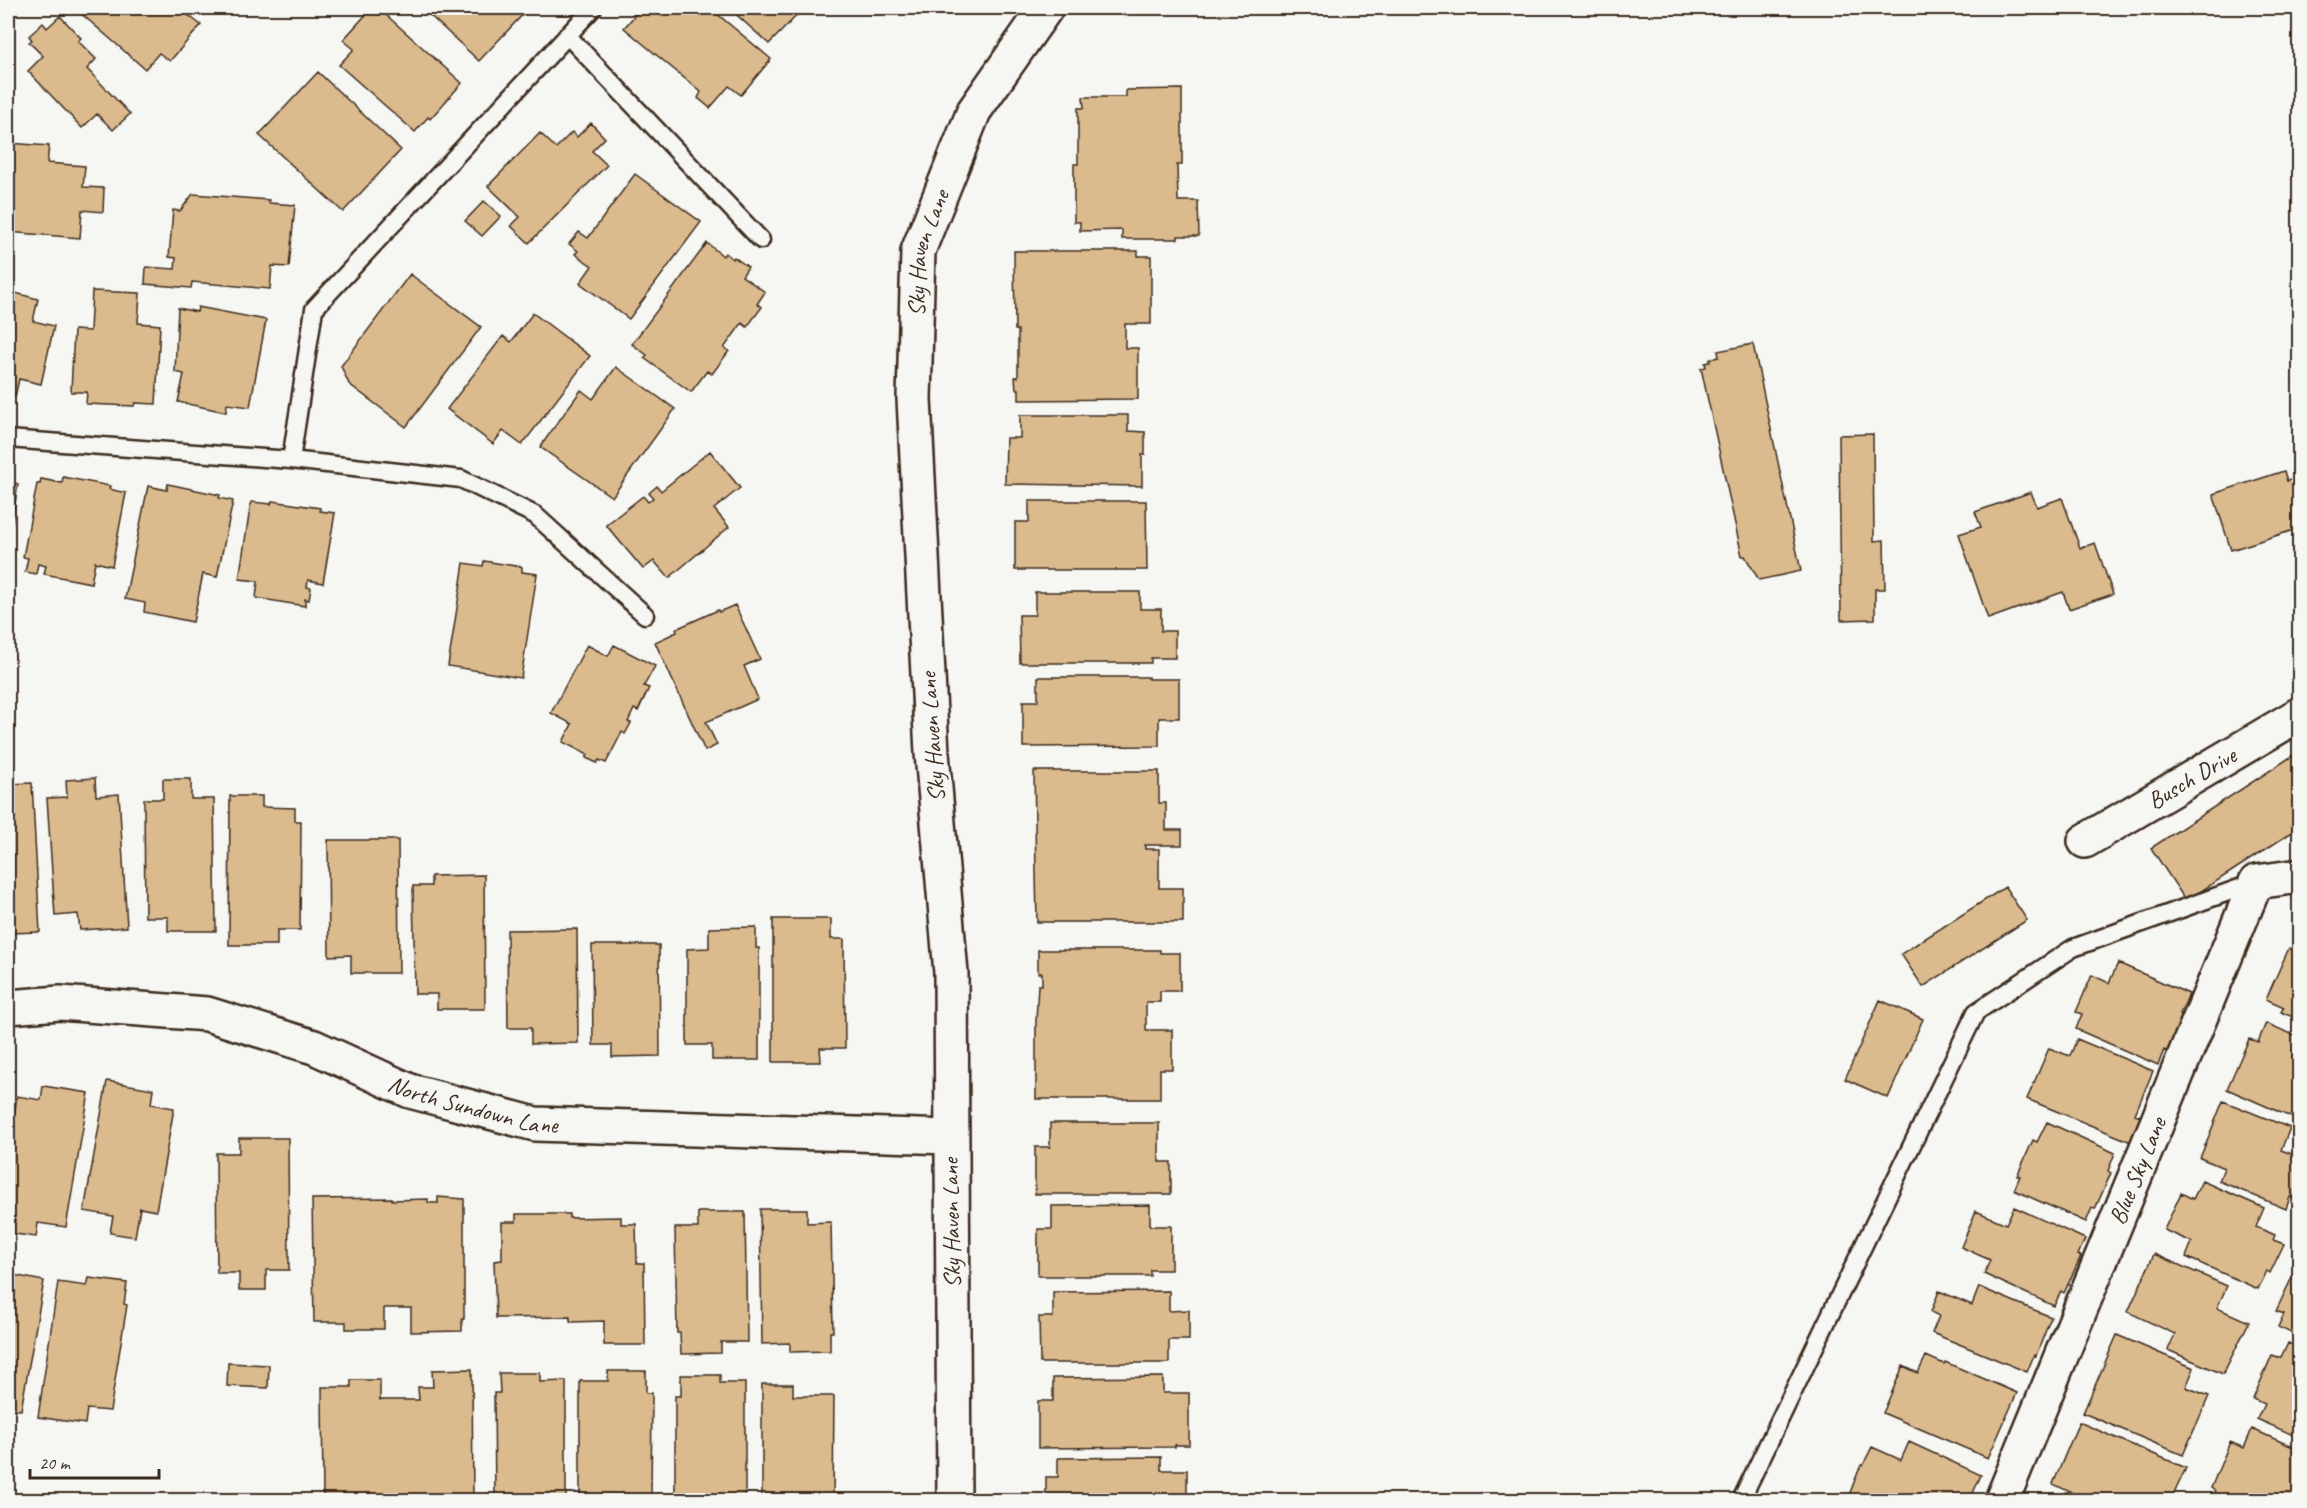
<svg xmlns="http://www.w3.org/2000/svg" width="2307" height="1508" font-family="Caveat,sans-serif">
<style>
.building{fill:#dbbb8e;stroke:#3b2a1e;stroke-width:1.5}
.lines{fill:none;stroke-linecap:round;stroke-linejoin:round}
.lane-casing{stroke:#3b2a1e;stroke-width:21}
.street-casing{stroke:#3b2a1e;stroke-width:38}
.secondary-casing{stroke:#3b2a1e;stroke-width:38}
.lane{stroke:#f6f6f2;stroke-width:16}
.street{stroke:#f6f6f2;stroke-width:33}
.secondary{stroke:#f6f6f2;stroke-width:33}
.labels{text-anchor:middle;stroke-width:5;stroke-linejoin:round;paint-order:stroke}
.street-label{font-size:24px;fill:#3b2a1e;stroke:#f6f6f2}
</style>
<rect width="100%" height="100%" fill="#f6f6f2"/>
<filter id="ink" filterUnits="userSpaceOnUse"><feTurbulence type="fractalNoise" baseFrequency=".0167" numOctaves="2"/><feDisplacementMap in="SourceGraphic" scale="12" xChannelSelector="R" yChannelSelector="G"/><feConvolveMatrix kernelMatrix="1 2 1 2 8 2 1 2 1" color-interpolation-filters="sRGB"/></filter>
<g filter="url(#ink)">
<path class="building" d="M 79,8 L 179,8 L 201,25 L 170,61 L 159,53 L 145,69 L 77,10 Z
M 372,8 L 389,8 L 384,13 L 462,83 L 430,119 L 428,117 L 415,132 L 339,65 L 354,49 L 343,40 Z
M 422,8 L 525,8 L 527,10 L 479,61 Z
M 641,8 L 710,8 L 771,59 L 741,95 L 729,86 L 710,108 L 698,98 L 701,92 L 624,28 Z
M 729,8 L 804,8 L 769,44 Z
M 60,16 L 81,38 L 78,41 L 96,59 L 87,69 L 130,114 L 113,130 L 97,114 L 82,128 L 28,71 L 43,56 L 29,42 L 32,40 L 29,36 L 43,23 L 47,28 Z
M 318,72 L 401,150 L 343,212 L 259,135 Z
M 1182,89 L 1182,165 L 1177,165 L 1178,201 L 1198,201 L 1199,236 L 1178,236 L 1178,239 L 1122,239 L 1122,230 L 1080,231 L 1080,222 L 1074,222 L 1074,164 L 1078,164 L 1078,108 L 1084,108 L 1083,97 L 1126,97 L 1126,90 Z
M 591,123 L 605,138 L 592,151 L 607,165 L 529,243 L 511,226 L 520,217 L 488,186 L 540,133 L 556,148 L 572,132 L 577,137 Z
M 8,143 L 49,146 L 47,163 L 85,166 L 83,187 L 104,188 L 103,212 L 82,210 L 80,238 L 8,232 Z
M 635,174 L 701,222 L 629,319 L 580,283 L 592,266 L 575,254 L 578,251 L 569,244 L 579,232 L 588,238 Z
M 193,194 L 269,200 L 269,203 L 295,205 L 289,267 L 272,266 L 270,289 L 192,282 L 191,288 L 145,284 L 146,267 L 175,269 L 176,258 L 169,257 L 173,210 L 180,211 Z
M 484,201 L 501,216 L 482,236 L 465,221 Z
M 707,243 L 723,256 L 725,253 L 733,259 L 734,257 L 748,267 L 742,276 L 765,292 L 757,304 L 762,307 L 747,327 L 742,323 L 724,348 L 729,351 L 712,374 L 707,371 L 691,392 L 644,358 L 647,355 L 632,344 Z
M 1014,251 L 1138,251 L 1138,256 L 1151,256 L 1151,324 L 1125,324 L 1125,348 L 1138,348 L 1138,399 L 1019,400 L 1019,389 L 1016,389 L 1015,377 L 1018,377 L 1018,330 L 1015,330 Z
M 410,274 L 481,327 L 406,427 L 349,384 L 341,366 Z
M 8,291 L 38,299 L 33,321 L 54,326 L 41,384 L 19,379 L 15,397 L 8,395 Z
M 92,291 L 140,293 L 138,323 L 160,325 L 156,404 L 135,403 L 134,406 L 86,404 L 87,392 L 71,392 L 74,330 L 90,331 Z
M 198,307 L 266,320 L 250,407 L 227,404 L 226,412 L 178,402 L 184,374 L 175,372 L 178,308 L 197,312 Z
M 533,313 L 590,356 L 522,445 L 503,431 L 493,444 L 447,409 L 503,336 L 511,342 Z
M 1753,344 L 1801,571 L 1759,580 L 1745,556 L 1742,556 L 1701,368 L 1706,367 L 1705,363 L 1710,362 L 1710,359 L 1719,357 L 1718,351 Z
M 616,367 L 675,409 L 612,497 L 540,447 L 581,390 L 593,399 Z
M 1020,415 L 1128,415 L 1128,431 L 1145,432 L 1145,455 L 1142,455 L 1142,486 L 1005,484 L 1006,438 L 1020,438 Z
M 1873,434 L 1874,541 L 1884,540 L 1885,589 L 1875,589 L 1875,619 L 1841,620 L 1839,435 Z
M 710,451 L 740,488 L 714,509 L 729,527 L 669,578 L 654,561 L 643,569 L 606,525 L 643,496 L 648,502 L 653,498 L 649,493 L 657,486 L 661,491 Z
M 2284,471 L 2287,481 L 2300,477 L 2300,514 L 2298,515 L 2300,528 L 2231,550 L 2213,494 Z
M 63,477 L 110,486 L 109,489 L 126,493 L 112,566 L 95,562 L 91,583 L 44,574 L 46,566 L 38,564 L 36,574 L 25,572 L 28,558 L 23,557 L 37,484 L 40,484 L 41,479 L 62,483 Z
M 8,481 L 18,484 L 8,549 Z
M 168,484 L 220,495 L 219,498 L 233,501 L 217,577 L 203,574 L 193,622 L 144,612 L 145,603 L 125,599 L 148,486 L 167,490 Z
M 2031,492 L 2037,507 L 2062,498 L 2080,548 L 2095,543 L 2113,594 L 2069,609 L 2063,592 L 1988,619 L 1959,534 L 1981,527 L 1975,512 Z
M 272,501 L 320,508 L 320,511 L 335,513 L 323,583 L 308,580 L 307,587 L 311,588 L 309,600 L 305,599 L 305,606 L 256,598 L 258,581 L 239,579 L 251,502 L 271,504 Z
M 1029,501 L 1146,501 L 1147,570 L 1015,570 L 1015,522 L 1029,522 Z
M 484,561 L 522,567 L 522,572 L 537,574 L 521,678 L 448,666 L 464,563 L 483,566 Z
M 1035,592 L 1140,592 L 1140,609 L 1161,609 L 1161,631 L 1175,631 L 1175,658 L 1151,658 L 1151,663 L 1020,663 L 1019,615 L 1035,615 Z
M 735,605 L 760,659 L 744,666 L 758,699 L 706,722 L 717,745 L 705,751 L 655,642 L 677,632 L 676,629 L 718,610 L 719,612 Z
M 587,645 L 608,656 L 614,645 L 655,666 L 644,686 L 649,688 L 638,711 L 634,709 L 628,722 L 631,723 L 625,734 L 622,732 L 606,763 L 599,760 L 597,763 L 586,758 L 588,755 L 563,742 L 572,724 L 551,713 Z
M 1038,677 L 1148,677 L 1148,679 L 1179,679 L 1179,718 L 1159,718 L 1159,746 L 1023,747 L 1023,701 L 1038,701 Z
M 2300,751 L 2300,827 L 2186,901 L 2151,848 Z
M 1034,771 L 1159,771 L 1159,803 L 1166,803 L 1166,830 L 1182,830 L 1182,845 L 1145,845 L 1145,849 L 1159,849 L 1159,888 L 1183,888 L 1183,922 L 1037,922 Z
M 95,778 L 96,796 L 119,794 L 127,927 L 80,930 L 78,914 L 55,916 L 47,798 L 67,797 L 66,780 Z
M 163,779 L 191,779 L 191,799 L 214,799 L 216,931 L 168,931 L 168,917 L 145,917 L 144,799 L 163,799 Z
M 32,783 L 40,932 L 8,933 L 8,784 Z
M 230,796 L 262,796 L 262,807 L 295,808 L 295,821 L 301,821 L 300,930 L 277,930 L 277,945 L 229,945 Z
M 328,840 L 398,840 L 399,973 L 351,973 L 351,955 L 329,956 Z
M 484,875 L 485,1009 L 437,1009 L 437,994 L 415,994 L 413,886 L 431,886 L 431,876 Z
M 2005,887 L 2027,920 L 1923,987 L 1901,954 Z
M 773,919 L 831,919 L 831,939 L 844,939 L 845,1048 L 820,1048 L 821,1062 L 773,1062 Z
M 756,927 L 756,948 L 759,948 L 759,1060 L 712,1060 L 712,1045 L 687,1045 L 687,949 L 709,948 L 709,928 Z
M 577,929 L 578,1043 L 531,1044 L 531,1028 L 508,1028 L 507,930 Z
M 2300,937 L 2300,1020 L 2281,1012 L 2284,1007 L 2266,999 L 2289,948 L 2293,950 Z
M 592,945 L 659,945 L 660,1056 L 612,1057 L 612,1045 L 593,1045 Z
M 1038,950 L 1160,950 L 1160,953 L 1180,953 L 1180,991 L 1160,991 L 1160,1002 L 1146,1002 L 1146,1030 L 1172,1030 L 1172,1069 L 1160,1069 L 1160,1099 L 1036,1099 L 1036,1021 L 1038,985 L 1042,985 L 1042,973 L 1038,973 Z
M 2118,963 L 2189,994 L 2180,1014 L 2187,1017 L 2171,1053 L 2164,1050 L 2158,1065 L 2076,1029 L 2082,1014 L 2076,1012 L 2092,975 L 2109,983 Z
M 1880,1000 L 1923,1019 L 1888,1098 L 1845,1079 Z
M 2266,1023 L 2300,1038 L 2300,1121 L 2227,1089 L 2249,1039 L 2258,1042 Z
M 2077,1039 L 2153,1071 L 2135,1114 L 2141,1116 L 2131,1142 L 2027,1099 L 2049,1048 L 2070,1056 Z
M 107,1081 L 153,1089 L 151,1104 L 174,1108 L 156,1211 L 140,1208 L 135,1237 L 110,1233 L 113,1216 L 84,1211 Z
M 43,1086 L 89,1093 L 66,1227 L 38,1223 L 36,1237 L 8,1233 L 12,1206 L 8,1206 L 8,1154 L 17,1096 L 41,1100 Z
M 2223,1101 L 2290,1128 L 2281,1150 L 2300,1157 L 2300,1191 L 2296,1199 L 2290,1197 L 2286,1209 L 2219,1181 L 2224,1168 L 2200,1158 Z
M 2047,1122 L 2115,1153 L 2108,1171 L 2111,1173 L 2095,1209 L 2092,1208 L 2086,1222 L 2014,1190 L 2020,1176 L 2017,1176 L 2033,1140 L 2037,1142 Z
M 1050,1123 L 1159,1123 L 1159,1162 L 1171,1162 L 1171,1194 L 1035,1194 L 1035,1147 L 1050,1147 Z
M 239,1138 L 288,1138 L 289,1270 L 266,1270 L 266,1290 L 239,1290 L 239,1273 L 217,1273 L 216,1153 L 239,1153 Z
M 2202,1181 L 2264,1208 L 2256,1227 L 2275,1235 L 2273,1240 L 2284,1244 L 2270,1273 L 2267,1271 L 2258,1289 L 2186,1257 L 2192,1242 L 2164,1230 L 2181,1193 L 2193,1199 Z
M 438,1197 L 464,1199 L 464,1319 L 462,1319 L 462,1331 L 411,1332 L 411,1308 L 384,1308 L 384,1329 L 346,1329 L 346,1322 L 314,1322 L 312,1199 L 392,1198 L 392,1200 L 428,1199 L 428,1203 L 438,1203 Z
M 1150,1205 L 1150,1226 L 1171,1226 L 1171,1270 L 1150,1270 L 1150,1276 L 1038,1276 L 1038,1229 L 1052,1229 L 1052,1206 Z
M 2014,1207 L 2085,1239 L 2078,1255 L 2081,1256 L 2064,1293 L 2061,1291 L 2054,1306 L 1984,1274 L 1990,1260 L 1961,1247 L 1976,1211 L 2006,1224 Z
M 760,1209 L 807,1209 L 807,1223 L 831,1222 L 833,1332 L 830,1332 L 830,1351 L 790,1352 L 790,1343 L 762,1344 Z
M 698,1212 L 745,1212 L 747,1342 L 721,1342 L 721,1353 L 681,1354 L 680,1333 L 677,1333 L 675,1228 L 698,1228 Z
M 516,1214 L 569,1214 L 569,1218 L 621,1217 L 621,1224 L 636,1224 L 637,1263 L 644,1263 L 645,1345 L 604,1345 L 604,1321 L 570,1322 L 570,1317 L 496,1318 L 494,1261 L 502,1260 L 502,1222 L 516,1222 Z
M 2154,1254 L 2227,1286 L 2217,1308 L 2249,1322 L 2223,1374 L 2168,1350 L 2175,1334 L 2128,1312 Z
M 2296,1269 L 2300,1271 L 2300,1337 L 2278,1327 L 2284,1314 L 2276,1311 Z
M 8,1274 L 44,1281 L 21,1410 L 8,1408 Z
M 89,1278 L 127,1283 L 124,1304 L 127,1305 L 110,1411 L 87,1409 L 85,1424 L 38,1417 L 58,1282 L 87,1286 Z
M 1979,1287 L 2051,1317 L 2036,1356 L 2034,1355 L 2027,1372 L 1932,1333 L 1939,1316 L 1931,1312 L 1939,1291 L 1972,1305 Z
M 1169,1291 L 1169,1311 L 1189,1310 L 1189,1340 L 1169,1340 L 1169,1363 L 1040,1363 L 1039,1317 L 1053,1317 L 1053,1292 Z
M 2117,1335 L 2194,1368 L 2186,1387 L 2209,1396 L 2183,1455 L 2083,1413 Z
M 2288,1343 L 2300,1348 L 2300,1438 L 2257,1419 L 2264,1404 L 2253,1399 L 2272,1355 L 2281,1358 Z
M 1926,1356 L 1944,1364 L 1945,1362 L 2017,1393 L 1988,1458 L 1883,1413 L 1903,1366 L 1918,1373 Z
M 228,1363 L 269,1365 L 268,1388 L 227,1386 Z
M 472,1369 L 473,1500 L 323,1500 L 322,1387 L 351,1387 L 351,1380 L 380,1380 L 380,1400 L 419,1400 L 418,1387 L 433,1387 L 432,1370 Z
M 608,1371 L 646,1371 L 646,1393 L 652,1393 L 651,1498 L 628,1498 L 628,1500 L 580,1500 L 580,1381 L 608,1381 Z
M 499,1373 L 540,1373 L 540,1382 L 566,1381 L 566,1500 L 495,1500 L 494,1393 L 500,1393 Z
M 681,1375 L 720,1375 L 720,1383 L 745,1383 L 745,1500 L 675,1500 L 675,1396 L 681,1396 Z
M 1163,1377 L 1163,1393 L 1189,1393 L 1189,1445 L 1175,1445 L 1175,1447 L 1038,1448 L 1038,1401 L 1053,1401 L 1053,1378 Z
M 762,1384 L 793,1384 L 793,1396 L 834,1396 L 833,1500 L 762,1500 Z
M 2079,1422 L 2186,1468 L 2171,1500 L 2082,1500 L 2083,1498 L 2053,1484 Z
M 2252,1429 L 2300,1450 L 2300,1500 L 2210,1500 L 2215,1491 L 2211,1488 L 2230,1442 L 2244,1448 Z
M 1909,1442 L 1981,1475 L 1973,1493 L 1977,1498 L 1976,1500 L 1847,1500 L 1861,1465 L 1863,1465 L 1872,1447 L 1901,1460 Z
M 1161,1457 L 1161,1470 L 1187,1470 L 1187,1500 L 1046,1500 L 1046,1477 L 1058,1477 L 1058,1458 Z
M 220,1497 L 260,1499 L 260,1500 L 220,1500 Z"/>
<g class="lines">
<g class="lane-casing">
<path id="lane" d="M 567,35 L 761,240
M 8,439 L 291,460 L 461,479 L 535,515 L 645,615
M 291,460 L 314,309 L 593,8
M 1741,1500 L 1976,1012 L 2073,948 L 2256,882"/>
</g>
<g class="street-casing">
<g id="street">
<path id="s1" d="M 2085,841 L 2300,714"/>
<path id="s2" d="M 8,1007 L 60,1003 L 207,1014 L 314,1047 L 410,1091 L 535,1124 L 951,1137"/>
<path id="s3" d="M 2002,1500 L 2256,882 L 2300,876"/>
</g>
</g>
<g class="secondary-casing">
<g id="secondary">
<path id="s4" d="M 954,1500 L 951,973 L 932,753 L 914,399 L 918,251 L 974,111 L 1046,8"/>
</g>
</g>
<use href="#lane" class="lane"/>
<use href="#street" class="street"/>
<use href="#secondary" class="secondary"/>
</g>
</g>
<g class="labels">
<g class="street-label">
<text dy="8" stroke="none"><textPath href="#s4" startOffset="1250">Sky Haven Lane</textPath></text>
<text transform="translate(932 737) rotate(-94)" y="8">Sky Haven Lane</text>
<text dy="8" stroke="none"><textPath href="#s1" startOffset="124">Busch Drive</textPath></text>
<text dy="8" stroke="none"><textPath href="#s2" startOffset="482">North Sundown Lane</textPath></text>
<text dy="8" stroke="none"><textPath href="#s3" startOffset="356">Blue Sky Lane</textPath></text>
<text transform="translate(951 1223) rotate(-91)" y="8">Sky Haven Lane</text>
</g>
</g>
<rect width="2307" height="1508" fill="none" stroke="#f6f6f2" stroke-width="30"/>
<rect x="15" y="15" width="2277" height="1478" fill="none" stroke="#3b2a1e" stroke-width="2" filter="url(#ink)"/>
<path d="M30 1469v9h129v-9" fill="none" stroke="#3b2a1e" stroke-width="3"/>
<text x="39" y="1469" font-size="18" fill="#3b2a1e" stroke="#f6f6f2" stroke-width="4.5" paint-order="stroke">20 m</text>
</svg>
